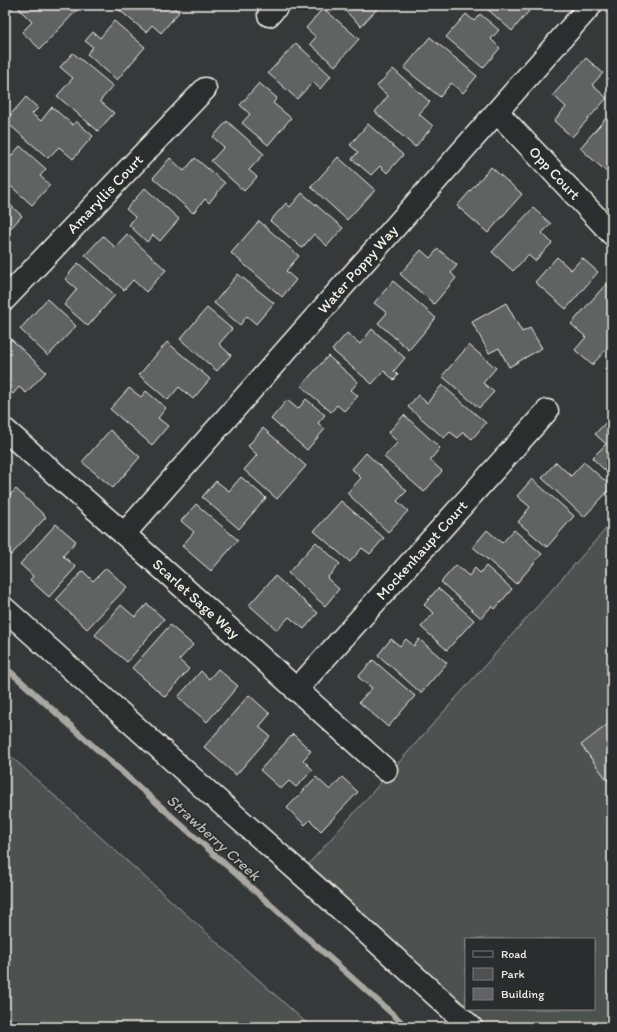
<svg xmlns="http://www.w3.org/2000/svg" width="617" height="1032" font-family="Itim,sans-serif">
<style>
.green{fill:#4e514f;stroke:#a1a19c;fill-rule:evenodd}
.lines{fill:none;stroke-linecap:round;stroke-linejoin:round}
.stream{stroke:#a8a7a1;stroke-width:6}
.building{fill:#616362;stroke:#f4f1e8}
.minor-casing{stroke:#f4f1e8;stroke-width:25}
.minor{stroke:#2a2d2e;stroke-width:22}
.labels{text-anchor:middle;stroke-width:3;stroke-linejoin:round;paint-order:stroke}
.street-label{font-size:15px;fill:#f4f1e8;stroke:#2a2d2e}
.water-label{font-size:16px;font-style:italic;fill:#b4b3ad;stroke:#2a2d2e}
</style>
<rect width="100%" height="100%" fill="#363939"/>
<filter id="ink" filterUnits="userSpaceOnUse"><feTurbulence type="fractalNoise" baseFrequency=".025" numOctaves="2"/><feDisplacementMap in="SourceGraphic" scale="8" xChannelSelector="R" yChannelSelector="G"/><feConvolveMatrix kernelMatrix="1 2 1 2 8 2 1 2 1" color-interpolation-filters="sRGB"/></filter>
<g filter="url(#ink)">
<path class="green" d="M 612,522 L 612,1027 L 484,1027 L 306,867 ZM 466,939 L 594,939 L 594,1009 L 466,1009 Z
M 5,751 L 311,1027 L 5,1027 Z"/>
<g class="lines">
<path class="stream" d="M 5,667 L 407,1027"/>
</g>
<path class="building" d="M 5,5 L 15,5 L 5,17 Z
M 22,5 L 71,5 L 77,10 L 40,49 L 22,32 L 32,22 L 19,9 Z
M 122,5 L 171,5 L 179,12 L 161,33 L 152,25 L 146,32 L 118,9 Z
M 339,5 L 381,5 L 361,26 Z
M 485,5 L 534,5 L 512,31 L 484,6 Z
M 323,8 L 359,39 L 335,66 L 310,44 L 316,37 L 306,28 Z
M 466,14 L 474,21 L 480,14 L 499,30 L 491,39 L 500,48 L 483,68 L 446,37 Z
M 114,21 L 145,47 L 117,80 L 87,54 L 93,47 L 85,41 L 93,32 L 100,38 Z
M 430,37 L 477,76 L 463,93 L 451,83 L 440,97 L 404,68 Z
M 296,43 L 331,76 L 320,89 L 313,82 L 297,99 L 268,73 Z
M 73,53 L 113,86 L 100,101 L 114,113 L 98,131 L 57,96 L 73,78 L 60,67 Z
M 586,58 L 603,73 L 592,85 L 607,98 L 572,137 L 554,121 L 566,107 L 553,95 Z
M 393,69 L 430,102 L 419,114 L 433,126 L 415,147 L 375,112 L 388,96 L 377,86 Z
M 259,83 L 277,98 L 273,103 L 291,118 L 268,145 L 242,123 L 250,114 L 240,105 Z
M 26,97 L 38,108 L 32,114 L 41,121 L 52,107 L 73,125 L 76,121 L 93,136 L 73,159 L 59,147 L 48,158 L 5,121 Z
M 606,118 L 612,123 L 612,172 L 610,175 L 580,148 Z
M 227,121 L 264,154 L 249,170 L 257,177 L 244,191 L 211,161 L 224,147 L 213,137 Z
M 368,124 L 403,155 L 387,173 L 380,166 L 371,175 L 352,159 L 358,152 L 350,145 Z
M 20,146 L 46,169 L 40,176 L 50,185 L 32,205 L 5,181 L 5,163 Z
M 338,157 L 375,190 L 347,220 L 311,187 Z
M 170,158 L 184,171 L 195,158 L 225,183 L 209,203 L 205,199 L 193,213 L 153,178 Z
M 491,167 L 522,194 L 488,233 L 457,206 Z
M 145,188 L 179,219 L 160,241 L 153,235 L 147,242 L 129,225 L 135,217 L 126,209 Z
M 302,193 L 343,228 L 327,246 L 314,234 L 302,248 L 270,221 L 286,203 L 290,207 Z
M 5,200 L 22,216 L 5,234 Z
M 533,208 L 551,224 L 542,233 L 552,243 L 535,261 L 528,255 L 513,271 L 492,252 Z
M 259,221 L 299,256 L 286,271 L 296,280 L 282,297 L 231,253 Z
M 127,234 L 166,270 L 146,292 L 133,280 L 124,290 L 85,255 L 103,236 L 115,247 Z
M 438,249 L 457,265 L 451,273 L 456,278 L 434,304 L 400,274 L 421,250 L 430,258 Z
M 557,257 L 571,270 L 582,258 L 598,272 L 566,309 L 535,282 Z
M 78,263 L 115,295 L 88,326 L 64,305 L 77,289 L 65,279 Z
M 238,274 L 274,303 L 256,324 L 247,316 L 240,325 L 214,303 Z
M 393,281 L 436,318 L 409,350 L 378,323 L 387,313 L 374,303 Z
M 606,284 L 612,290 L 612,343 L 592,365 L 575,350 L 586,337 L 571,324 Z
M 47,299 L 76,326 L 48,356 L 20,329 Z
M 506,303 L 522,332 L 530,328 L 542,348 L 509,367 L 499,348 L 489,353 L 472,322 Z
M 207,308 L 232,329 L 219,344 L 231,355 L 217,371 L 180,339 Z
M 372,329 L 405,358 L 394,371 L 398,375 L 394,380 L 384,371 L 372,384 L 332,350 L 347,333 L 360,344 Z
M 11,339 L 46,372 L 26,393 L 19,387 L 13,394 L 5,387 L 5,346 Z
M 167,342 L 210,379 L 193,399 L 179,387 L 168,400 L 139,375 Z
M 469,345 L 496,368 L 483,383 L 494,392 L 479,408 L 442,376 Z
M 328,356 L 358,382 L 351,390 L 358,396 L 344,411 L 337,405 L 331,412 L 301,386 Z
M 612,363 L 612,375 L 606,370 Z
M 442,385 L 486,423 L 472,439 L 463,432 L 458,438 L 450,432 L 444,438 L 408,407 L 418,395 L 427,403 Z
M 129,388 L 141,397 L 146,391 L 166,408 L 158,418 L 168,426 L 152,445 L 110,409 Z
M 306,399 L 325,415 L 318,423 L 325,429 L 307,450 L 271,419 L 287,400 L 298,409 Z
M 404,415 L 440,448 L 430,460 L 442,471 L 424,492 L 384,457 L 398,442 L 388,433 Z
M 610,418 L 612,420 L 612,477 L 592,458 L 606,444 L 595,434 Z
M 263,428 L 306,466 L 277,499 L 244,470 L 257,455 L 248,446 Z
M 110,430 L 140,457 L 113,488 L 82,462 Z
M 366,453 L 407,491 L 397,501 L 408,511 L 388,532 L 347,493 L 361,478 L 352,469 Z
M 556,462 L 571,476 L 584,462 L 612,487 L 584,517 L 542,478 Z
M 241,477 L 266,498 L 239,529 L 202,497 L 216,481 L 229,491 Z
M 532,479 L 574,516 L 547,547 L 518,522 L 530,507 L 517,496 Z
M 16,489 L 46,517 L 11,555 L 5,550 L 5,500 Z
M 341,501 L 384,538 L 370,554 L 362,548 L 350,562 L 314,531 Z
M 196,504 L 238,540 L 211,571 L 182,546 L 194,532 L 181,521 Z
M 56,524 L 76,541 L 63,556 L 76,567 L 49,597 L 30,580 L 33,576 L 20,564 Z
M 487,530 L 502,543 L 514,530 L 542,554 L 516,584 L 473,547 Z
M 316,542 L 340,564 L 327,578 L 339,589 L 325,606 L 288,573 Z
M 456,565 L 469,576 L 475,568 L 480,573 L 486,566 L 512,589 L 495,609 L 492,606 L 481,618 L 441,582 Z
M 106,568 L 127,587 L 87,629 L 56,600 L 83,571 L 93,581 Z
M 275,576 L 318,613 L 304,629 L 289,617 L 277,630 L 249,605 Z
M 438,588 L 474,620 L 447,650 L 421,627 L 434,613 L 424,605 Z
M 147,604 L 164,619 L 127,662 L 95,635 L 121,605 L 135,617 Z
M 170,625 L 193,645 L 179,660 L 189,669 L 165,697 L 132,668 Z
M 391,639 L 400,646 L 406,639 L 414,646 L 419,639 L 447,663 L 421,693 L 378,655 Z
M 373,660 L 415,696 L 388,727 L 359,702 L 372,688 L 358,677 Z
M 218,669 L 238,686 L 207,722 L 178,697 L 201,671 L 209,679 Z
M 249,695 L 270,714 L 259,727 L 270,736 L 236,775 L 204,747 Z
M 612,721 L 612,784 L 611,785 L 581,745 Z
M 293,734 L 311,751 L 303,760 L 313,770 L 296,787 L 289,781 L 281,789 L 260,770 Z
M 316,777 L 330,790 L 342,777 L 358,792 L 321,831 L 310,820 L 305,825 L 287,808 Z"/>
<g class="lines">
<g class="minor-casing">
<g id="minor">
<path d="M 269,15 L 278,5"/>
<path id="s1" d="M 497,112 L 612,234"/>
<path id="s2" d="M 5,299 L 205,89"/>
<path id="s3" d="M 5,430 L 124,534 L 386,770"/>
<path id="s4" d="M 124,534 L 591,5"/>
<path d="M 5,609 L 198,783 L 315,886 L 471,1027"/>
<path id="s5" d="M 296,690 L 547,411"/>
</g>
</g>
<use href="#minor" class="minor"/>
</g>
</g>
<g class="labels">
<g class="street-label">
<text dy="5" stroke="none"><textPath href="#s1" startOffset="84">Opp Court</textPath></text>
<text dy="5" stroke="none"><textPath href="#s2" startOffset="145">Amaryllis Court</textPath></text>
<text dy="5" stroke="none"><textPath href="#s4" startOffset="353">Water Poppy Way</textPath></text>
<text dy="5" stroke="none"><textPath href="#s5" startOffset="188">Mockenhaupt Court</textPath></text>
<text dy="5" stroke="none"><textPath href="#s3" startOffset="255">Scarlet Sage Way</textPath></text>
</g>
<g class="water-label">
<text transform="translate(214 837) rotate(42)" y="6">Strawberry Creek</text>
</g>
</g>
<rect width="617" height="1032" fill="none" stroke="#2a2d2e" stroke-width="20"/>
<rect x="10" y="10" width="597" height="1012" fill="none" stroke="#f4f1e8" stroke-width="1.5" filter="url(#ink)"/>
<rect x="465" y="938" width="130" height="72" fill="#2a2d2e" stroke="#7b7b78"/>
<rect x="473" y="951" width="20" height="6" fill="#2a2d2e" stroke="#7b7b78"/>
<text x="501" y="958" font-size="12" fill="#f4f1e8">Road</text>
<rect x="473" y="968" width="20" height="12" fill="#4e514f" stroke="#7b7b78"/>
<text x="501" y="978" font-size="12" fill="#f4f1e8">Park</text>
<rect x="473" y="988" width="20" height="12" fill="#616362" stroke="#7b7b78"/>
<text x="501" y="998" font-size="12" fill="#f4f1e8">Building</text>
</svg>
